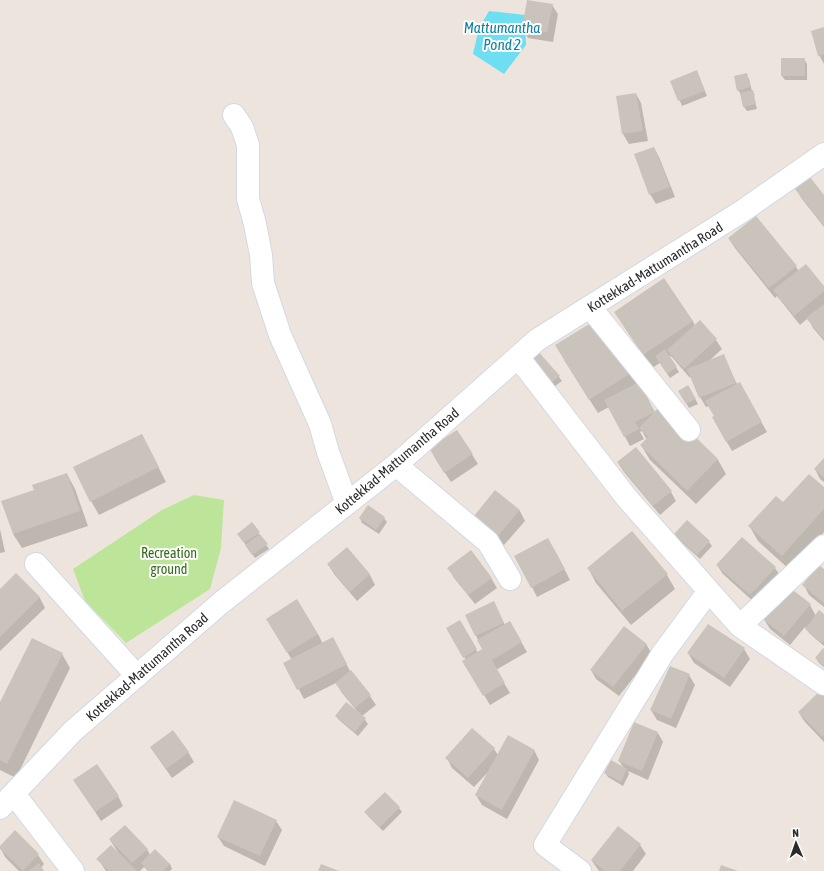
<svg xmlns="http://www.w3.org/2000/svg" width="824" height="871" font-family="'Asap Condensed',sans-serif">
<style>
.green{fill:#bce599}
.water{fill:#6edff2}
.shadow{fill:#0003}
.building{fill:#c9c3bc}
.lines{fill:none;stroke-linecap:round;stroke-linejoin:round}
.street-casing{stroke:#d2d8e4;stroke-width:24}
.street{stroke:#fff;stroke-width:22}
.labels{text-anchor:middle;stroke-width:4;stroke-linejoin:round;paint-order:stroke}
.street-label{font-size:14px;fill:#2b2b2b;stroke:#fff}
.park-label{font-size:14px;fill:#346b18;stroke:#fff}
.water-label{font-size:15px;font-style:italic;fill:#0a7fa1;stroke:#fff}
</style>
<rect width="100%" height="100%" fill="#ede5dd"/>
<path class="green" d="M 194,495 L 224,500 L 221,548 L 210,589 L 126,643 L 85,601 L 73,569 L 162,510 Z"/>
<path class="water" d="M 489,11 L 525,15 L 526,45 L 504,74 L 473,54 L 479,28 Z"/>
<path class="shadow" d="M 552,5 L 558,14 L 553,42 L 528,38 L 523,28 Z
M 824,28 L 824,64 L 819,55 Z
M 804,59 L 807,64 L 807,80 L 785,80 L 782,76 Z
M 697,72 L 707,96 L 682,106 L 672,81 Z
M 746,74 L 749,79 L 752,91 L 755,95 L 753,95 L 757,109 L 747,111 L 744,107 L 741,95 L 738,90 Z
M 636,94 L 641,103 L 648,141 L 629,144 L 623,134 L 617,97 Z
M 654,148 L 659,157 L 675,197 L 656,204 L 650,194 Z
M 796,189 L 824,196 L 824,227 L 802,199 Z
M 729,239 L 796,267 L 799,271 L 824,288 L 824,341 L 813,328 L 808,318 L 800,325 L 777,296 L 775,298 L 735,248 Z
M 693,321 L 695,326 L 700,322 L 716,340 L 722,349 L 709,361 L 723,355 L 737,384 L 739,383 L 767,432 L 732,451 L 713,418 L 715,417 L 709,406 L 706,407 L 700,397 L 691,376 L 690,378 L 671,356 L 669,357 L 679,372 L 670,378 L 660,363 L 652,368 L 624,326 Z
M 564,360 L 633,372 L 655,413 L 662,406 L 718,460 L 726,474 L 696,504 L 650,460 L 641,445 L 647,440 L 642,431 L 640,432 L 644,439 L 630,446 L 609,407 L 598,413 Z
M 529,364 L 559,377 L 562,381 L 551,389 Z
M 688,386 L 698,404 L 689,408 L 679,391 Z
M 457,431 L 478,464 L 451,482 L 435,458 Z
M 142,435 L 166,482 L 99,515 L 91,501 Z
M 824,459 L 824,482 L 820,479 L 815,469 Z
M 618,463 L 671,492 L 676,501 L 660,515 L 624,472 Z
M 67,474 L 75,489 L 88,526 L 22,548 L 13,534 L 35,491 Z
M 824,489 L 824,532 L 790,570 L 758,541 L 750,527 L 783,504 Z
M 495,492 L 520,511 L 525,521 L 504,545 L 480,525 Z
M 360,518 L 384,518 L 387,522 L 379,534 L 362,523 Z
M 252,524 L 269,549 L 255,558 L 241,538 Z
M 0,529 L 5,552 L 0,553 Z
M 632,532 L 667,575 L 675,589 L 631,625 L 596,583 L 588,568 Z
M 675,534 L 709,542 L 712,546 L 700,559 L 678,539 Z
M 347,549 L 370,575 L 375,585 L 357,601 L 334,574 L 328,564 Z
M 554,549 L 570,580 L 537,597 L 532,587 Z
M 717,565 L 775,568 L 781,577 L 756,604 L 723,574 Z
M 449,569 L 491,578 L 497,588 L 475,604 L 454,578 Z
M 824,570 L 824,607 L 809,595 L 804,585 Z
M 16,574 L 40,598 L 45,608 L 0,651 L 0,590 Z
M 494,602 L 505,625 L 510,622 L 527,652 L 496,670 L 510,693 L 490,705 L 464,661 L 466,660 L 447,629 L 460,621 L 478,653 L 483,650 L 466,615 Z
M 810,605 L 816,616 L 824,615 L 824,646 L 809,633 L 805,627 L 790,645 L 770,629 L 764,619 Z
M 267,619 L 318,634 L 323,644 L 338,648 L 350,671 L 370,696 L 376,705 L 362,716 L 368,724 L 358,736 L 339,720 L 336,716 L 357,711 L 342,693 L 336,683 L 304,699 L 285,664 L 292,660 Z
M 646,644 L 652,654 L 619,696 L 596,679 L 591,670 Z
M 744,649 L 750,659 L 730,687 L 694,663 L 688,653 Z
M 824,650 L 824,667 L 819,663 L 816,658 Z
M 62,654 L 70,668 L 16,778 L 0,770 L 0,704 Z
M 689,675 L 695,685 L 676,728 L 657,720 L 651,710 Z
M 824,694 L 824,742 L 805,722 L 799,713 Z
M 472,730 L 494,749 L 498,755 L 534,750 L 539,760 L 507,819 L 482,805 L 476,795 L 488,772 L 474,787 L 452,768 L 447,758 Z
M 658,733 L 663,742 L 648,780 L 628,771 L 629,774 L 623,786 L 608,777 L 605,773 L 624,768 L 619,761 Z
M 151,748 L 188,752 L 194,762 L 172,778 Z
M 75,781 L 118,796 L 123,806 L 101,821 Z
M 399,808 L 402,812 L 383,831 L 368,816 L 366,812 Z
M 276,821 L 282,830 L 265,866 L 224,846 L 218,837 Z
M 15,832 L 38,855 L 44,864 L 41,868 L 43,871 L 19,871 L 5,857 L 0,847 Z
M 110,840 L 147,849 L 150,855 L 170,864 L 172,869 L 170,871 L 148,871 L 144,867 L 140,871 L 106,871 L 98,859 L 118,852 Z
M 640,845 L 646,854 L 633,871 L 599,871 L 592,861 Z"/>
<path class="building" d="M 527,0 L 553,4 L 547,32 L 522,28 Z
M 824,27 L 824,54 L 818,56 L 811,31 Z
M 781,58 L 805,58 L 805,76 L 781,76 Z
M 697,70 L 705,91 L 678,101 L 670,81 Z
M 747,73 L 750,87 L 737,91 L 734,76 Z
M 753,90 L 756,104 L 743,107 L 740,93 Z
M 636,93 L 643,131 L 622,134 L 616,96 Z
M 654,147 L 670,187 L 649,195 L 634,154 Z
M 810,177 L 824,195 L 824,226 L 795,189 Z
M 756,216 L 797,266 L 769,288 L 728,238 Z
M 806,264 L 824,286 L 824,291 L 794,316 L 773,290 Z
M 664,278 L 693,321 L 643,355 L 614,312 Z
M 824,304 L 824,340 L 806,318 Z
M 599,318 L 634,371 L 589,400 L 555,345 Z
M 700,320 L 717,339 L 684,369 L 667,350 Z
M 536,349 L 560,376 L 548,385 L 525,359 Z
M 665,349 L 677,367 L 667,374 L 655,356 Z
M 724,354 L 736,383 L 699,398 L 687,369 Z
M 639,382 L 655,412 L 635,422 L 639,429 L 624,437 L 604,400 Z
M 740,382 L 762,422 L 726,442 L 712,417 L 714,416 L 705,401 Z
M 688,385 L 696,399 L 686,404 L 678,391 Z
M 662,404 L 718,459 L 687,491 L 640,445 L 648,437 L 639,428 Z
M 457,430 L 473,454 L 444,473 L 429,448 Z
M 142,434 L 159,467 L 90,502 L 73,467 Z
M 636,447 L 672,491 L 653,506 L 617,462 Z
M 824,458 L 824,478 L 814,469 Z
M 67,473 L 80,511 L 13,534 L 1,501 L 34,490 L 32,485 Z
M 809,474 L 824,487 L 824,509 L 782,556 L 748,526 L 776,496 L 783,502 Z
M 495,490 L 520,510 L 498,536 L 474,516 Z
M 368,505 L 385,517 L 376,530 L 359,518 Z
M 687,520 L 710,541 L 697,555 L 674,534 Z
M 252,522 L 260,532 L 244,543 L 237,534 Z
M 632,531 L 668,574 L 622,611 L 587,568 Z
M 260,534 L 268,544 L 252,555 L 245,545 Z
M 742,537 L 776,567 L 750,595 L 716,565 Z
M 548,538 L 565,569 L 531,588 L 514,556 Z
M 347,547 L 370,574 L 350,592 L 327,564 Z
M 471,550 L 492,578 L 468,595 L 447,568 Z
M 819,565 L 824,569 L 824,603 L 802,585 Z
M 16,573 L 40,597 L 0,637 L 0,589 Z
M 789,587 L 811,604 L 784,636 L 763,619 Z
M 297,599 L 318,634 L 287,653 L 266,619 Z
M 494,601 L 504,623 L 475,636 L 465,615 Z
M 819,610 L 824,614 L 824,640 L 822,643 L 805,629 Z
M 460,620 L 477,649 L 463,658 L 446,628 Z
M 510,621 L 522,642 L 492,660 L 505,683 L 483,696 L 462,661 L 482,649 L 477,640 Z
M 708,624 L 745,648 L 724,678 L 687,653 Z
M 624,626 L 647,644 L 613,687 L 590,670 Z
M 333,637 L 347,664 L 297,690 L 283,663 Z
M 32,638 L 63,653 L 7,764 L 0,760 L 0,702 Z
M 823,648 L 824,649 L 824,666 L 815,658 Z
M 670,666 L 690,674 L 671,719 L 650,710 Z
M 351,670 L 371,695 L 355,708 L 335,683 Z
M 821,690 L 824,692 L 824,735 L 822,737 L 798,712 Z
M 346,702 L 366,718 L 355,732 L 335,716 Z
M 634,722 L 658,732 L 642,771 L 618,761 Z
M 472,728 L 495,748 L 468,778 L 445,758 Z
M 173,730 L 189,752 L 166,769 L 150,747 Z
M 508,735 L 535,750 L 502,810 L 475,795 Z
M 611,760 L 627,769 L 621,782 L 604,773 Z
M 97,764 L 119,796 L 95,812 L 73,780 Z
M 385,792 L 400,807 L 380,827 L 364,812 Z
M 234,800 L 277,820 L 260,856 L 217,837 Z
M 125,825 L 148,849 L 132,863 L 109,839 Z
M 618,826 L 641,844 L 620,871 L 605,871 L 591,860 Z
M 15,830 L 39,854 L 23,871 L 0,849 L 0,846 Z
M 111,845 L 137,871 L 109,871 L 96,859 Z
M 155,849 L 170,864 L 163,871 L 149,871 L 141,863 Z
M 39,863 L 44,871 L 28,871 Z
M 321,864 L 339,871 L 318,871 Z
M 721,865 L 738,871 L 719,871 Z"/>
<g class="lines">
<g class="street-casing">
<path id="street" d="M 234,115 L 242,127 L 248,145 L 248,199 L 255,224 L 261,255 L 263,283 L 280,335 L 320,424 L 328,452 L 347,504
M 590,307 L 689,430
M 518,357 L 626,497 L 731,616 L 740,626 L 824,684
M 396,465 L 488,542 L 510,579
M 36,564 L 137,676
M 740,626 L 824,546
M 14,794 L 73,871
M 0,808 L 73,731 L 222,602 L 396,465 L 537,340 L 744,210 L 824,154
M 580,871 L 545,845 L 663,653 L 708,592"/>
</g>
<use href="#street" class="street"/>
</g>
<g class="labels">
<g class="street-label">
<text transform="translate(655 267) rotate(-32)" y="5">Kottekkad-Mattumantha Road</text>
<text transform="translate(397 461) rotate(-40)" y="5">Kottekkad-Mattumantha Road</text>
<text transform="translate(147 667) rotate(-41)" y="5">Kottekkad-Mattumantha Road</text>
</g>
<g class="park-label">
<text x="169" y="558">Recreation<tspan x="169" dy="16">ground</tspan></text>
</g>
<g class="water-label">
<text x="502" y="33">Mattumantha<tspan x="502" dy="17">Pond 2</tspan></text>
</g>
</g>
<g transform="translate(796 843) rotate(358)" stroke="#ffffff" stroke-width="3" paint-order="stroke">
<path d="M0-3L7 15L0 10L-7 15Z" fill="#2b2b2b"/>
<text y="-6" font-size="11" font-weight="bold" text-anchor="middle" fill="#2b2b2b">N</text>
</g>
</svg>
